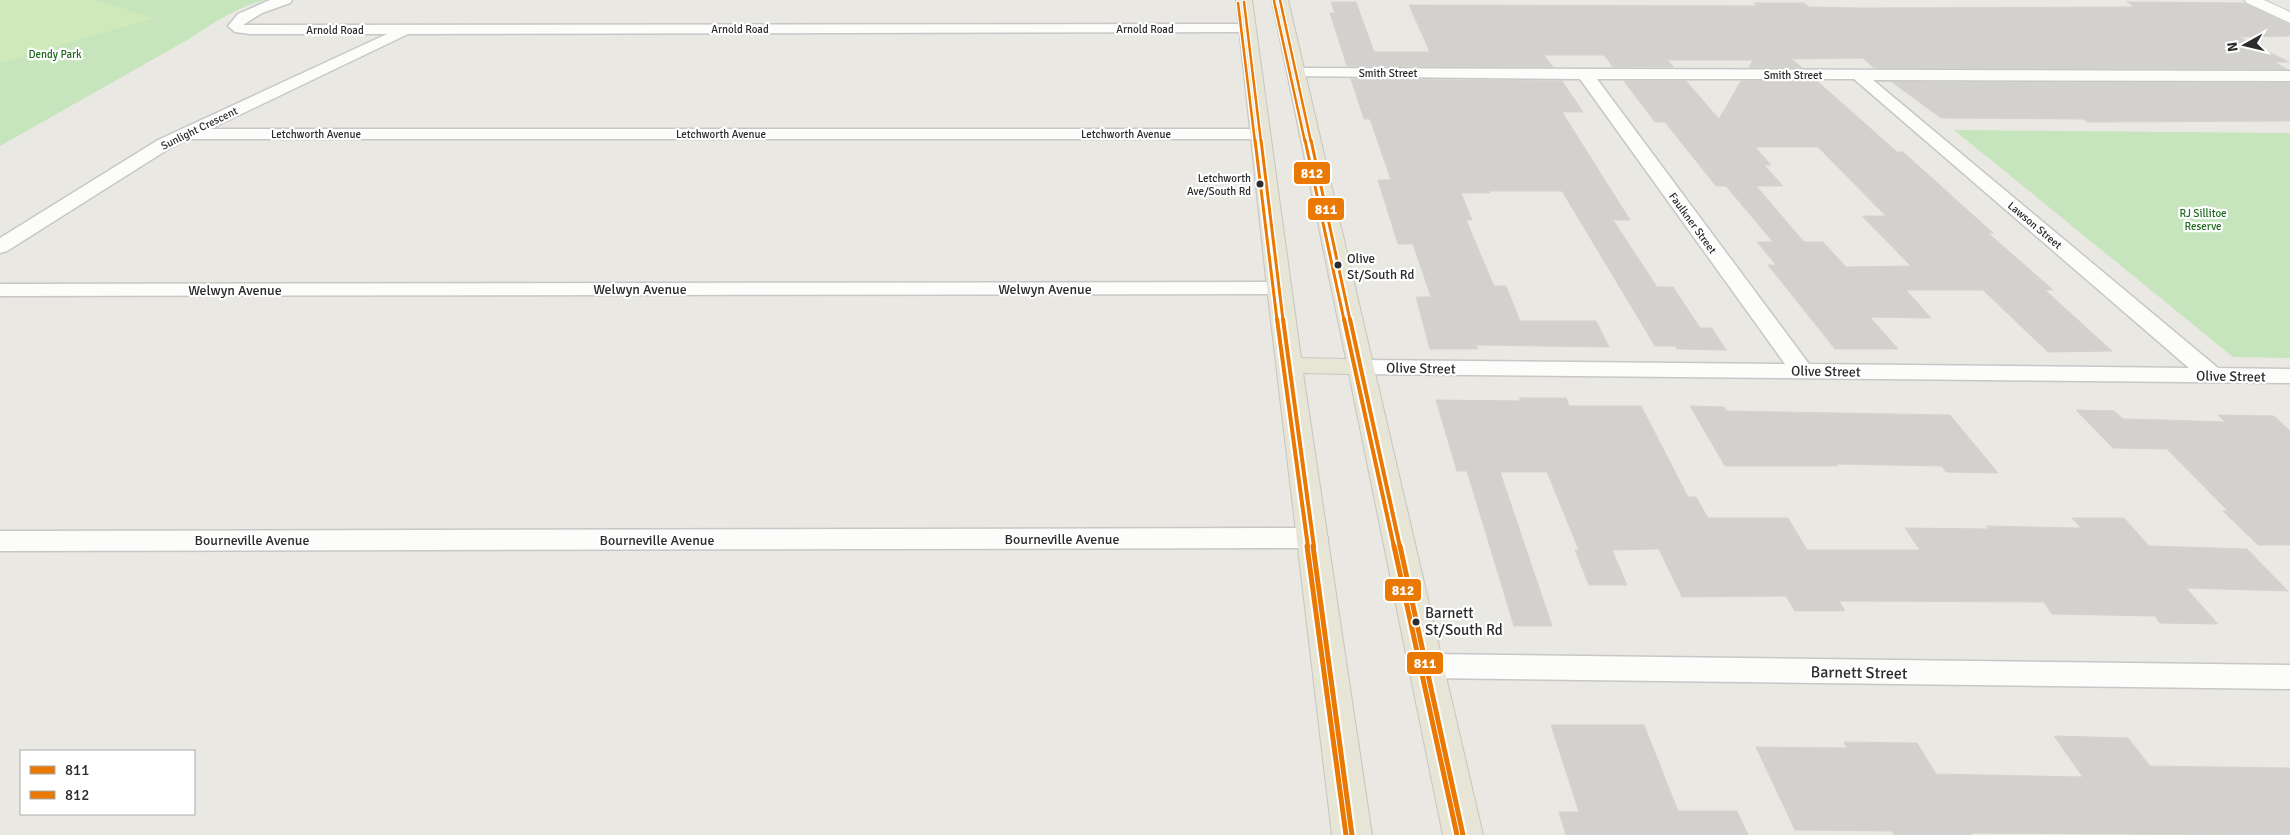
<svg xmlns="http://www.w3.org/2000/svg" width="2290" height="835" font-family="Signika,sans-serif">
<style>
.green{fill:#c6e5bc}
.pitch{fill:#d0e9ba}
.building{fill:#d3d1cd;stroke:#d5d3ce;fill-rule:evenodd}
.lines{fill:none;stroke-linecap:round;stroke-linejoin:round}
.street-casing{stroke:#c7c7c7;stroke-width:3}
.secondary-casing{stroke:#c7c7c7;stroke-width:2}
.primary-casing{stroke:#c6c5c2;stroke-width:2}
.street{fill:#fcfcfb;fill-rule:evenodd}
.secondary{fill:#fcfcfb;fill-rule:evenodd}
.primary{fill:#e7e5d5;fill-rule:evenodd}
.bus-1-far3-casing{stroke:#fff;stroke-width:5}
.bus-1-far2-casing{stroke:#fff;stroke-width:6}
.bus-1-far1-casing{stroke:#fff;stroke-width:8}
.bus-1-casing{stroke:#fff;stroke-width:9}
.bus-2-far3-casing{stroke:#fff;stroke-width:5}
.bus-2-far2-casing{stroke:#fff;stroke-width:6}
.bus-2-far1-casing{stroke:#fff;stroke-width:8}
.bus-2-casing{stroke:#fff;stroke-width:9}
.bus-1-far3{stroke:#ea7904;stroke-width:2.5}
.bus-1-far2{stroke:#ea7904;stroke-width:3}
.bus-1-far1{stroke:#ea7904;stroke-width:4}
.bus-1{stroke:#ea7904;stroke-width:5}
.bus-2-far3{stroke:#ea7904;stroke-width:2.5}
.bus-2-far2{stroke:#ea7904;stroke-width:3}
.bus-2-far1{stroke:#ea7904;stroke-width:4}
.bus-2{stroke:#ea7904;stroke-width:5}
.bus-dot{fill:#2c2c2c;stroke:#fff;stroke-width:2}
.labels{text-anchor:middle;stroke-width:4.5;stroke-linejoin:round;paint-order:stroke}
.far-street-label{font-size:11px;fill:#2c2c2c;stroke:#fff}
.far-park-label{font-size:11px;fill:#1f691c;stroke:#fff}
.far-bus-label{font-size:11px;fill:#2c2c2c;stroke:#fff;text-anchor:end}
.bus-label{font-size:13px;fill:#2c2c2c;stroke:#fff;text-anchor:start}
.street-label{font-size:14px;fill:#2c2c2c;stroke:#fff}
.near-bus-label{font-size:15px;fill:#2c2c2c;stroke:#fff;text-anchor:start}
.near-street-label{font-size:16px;fill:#2c2c2c;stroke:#fff}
.line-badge{stroke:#fff;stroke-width:2}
.badge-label{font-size:14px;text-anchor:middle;font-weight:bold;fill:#fff}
</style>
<rect width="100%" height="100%" fill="#eae8e2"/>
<path class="green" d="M 0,0 L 265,0 C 237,7 212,24 189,39 L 0,146 Z
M 1954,130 L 2290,133 L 2290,358 L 2233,357 Z"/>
<path class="pitch" d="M 0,0 L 96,0 L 154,18 L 0,63 Z"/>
<path class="building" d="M 1331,2 L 1356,2 L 1374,52 L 1430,52 L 1409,5 L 1758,6 L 1754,3 L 1804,3 L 1809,7 L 1861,8 L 2135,7 L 2127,2 L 2244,3 L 2290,25 L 2290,36 L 2239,37 L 2289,62 L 2274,62 L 2287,69 L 1874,68 L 1863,58 L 1792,59 L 1802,68 L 1749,67 L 1753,60 L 1667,60 L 1674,67 L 1613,67 L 1604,55 L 1544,55 L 1553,67 L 1347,66 L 1330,13 L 1335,13 Z
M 1351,79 L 1562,81 L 1583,112 L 1562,112 L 1630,220 L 1613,220 L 1657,287 L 1673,287 L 1700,328 L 1712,328 L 1726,350 L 1677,349 L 1675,346 L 1655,346 L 1562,191 L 1489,191 L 1490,193 L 1461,193 L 1472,220 L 1466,220 L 1494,286 L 1506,286 L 1520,321 L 1596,321 L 1609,347 L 1476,345 L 1478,349 L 1430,349 L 1416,297 L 1431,297 L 1413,244 L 1398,244 L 1378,180 L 1391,180 L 1370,119 L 1364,119 Z
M 1624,81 L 1686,81 L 1719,119 L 1741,81 L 1817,81 L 1897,152 L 1903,152 L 1993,233 L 1988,233 L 2053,290 L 2045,290 L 2112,351 L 2048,352 L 1983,290 L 1906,290 L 1931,318 L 1870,317 L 1898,349 L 1835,349 L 1768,265 L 1776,265 L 1757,242 L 1773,242 L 1726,186 L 1716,186 L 1665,122 L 1655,122 ZM 1755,147 L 1818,147 L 1886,216 L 1862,216 L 1911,266 L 1846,267 L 1823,242 L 1804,242 L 1756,186 L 1783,186 L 1764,165 L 1771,165 Z
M 1892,82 L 2290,83 L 2290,121 L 2104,122 L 2087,122 L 2083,119 L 1941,118 Z
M 1519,398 L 1566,398 L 1569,406 L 1641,406 L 1688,497 L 1696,497 L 1708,518 L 1788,518 L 1807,550 L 1920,550 L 1905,528 L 1989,529 L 1986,526 L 2081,528 L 2072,518 L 2124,518 L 2149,546 L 2247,549 L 2288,591 L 2186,588 L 2218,624 L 2160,623 L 2155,616 L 2052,614 L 2044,602 L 1839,601 L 1845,611 L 1795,611 L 1786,596 L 1682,597 L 1659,549 L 1612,550 L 1627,585 L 1589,585 L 1575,550 L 1579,550 L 1547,472 L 1500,472 L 1552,626 L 1514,626 L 1467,471 L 1457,471 L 1436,400 L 1521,401 Z
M 1690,406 L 1724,407 L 1727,411 L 1950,415 L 1998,473 L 1946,472 L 1942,466 L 1837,464 L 1838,466 L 1725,466 Z
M 2076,410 L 2114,411 L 2123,419 L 2165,420 L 2225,422 L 2218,415 L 2274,416 L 2290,431 L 2290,545 L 2258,545 L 2223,511 L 2228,511 L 2167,449 L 2113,448 Z
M 1551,725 L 1644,725 L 1678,811 L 1737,811 L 1748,835 L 1566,835 L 1559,812 L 1579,812 Z
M 2054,736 L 2128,738 L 2150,766 L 2290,768 L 2290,835 L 1971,833 L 1972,835 L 1894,835 L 1892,831 L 1795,830 L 1756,747 L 1847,748 L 1844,742 L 1917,743 L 1936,774 L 2083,777 Z"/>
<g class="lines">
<g class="street-casing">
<path id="street" d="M 270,0 L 292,0 L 290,3 L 262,13 L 243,25 L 1247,24 L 1254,28 L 1247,32 L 408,34 L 210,129 L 1259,129 L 1265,130 L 1268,134 L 1265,138 L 1259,139 L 188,139 L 170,148 L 7,251 L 0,253 L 0,238 L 158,140 L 387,34 L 250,34 L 235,32 L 228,26 L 238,14 Z
M 1296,68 L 2290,71 L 2290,81 L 1873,80 L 2218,368 L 2290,369 L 2290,383 L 1361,374 L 1353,372 L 1349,367 L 1353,362 L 1361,360 L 1785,364 L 1580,79 L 1290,76 L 1288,73 L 1290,70 ZM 1597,79 L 1854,79 L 2189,368 L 1809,364 Z
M 1279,282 L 1287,283 L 1290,288 L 1287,293 L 1279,294 L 0,296 L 0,284 Z
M 1314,528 L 1324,531 L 1328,538 L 1324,545 L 1314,548 L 0,551 L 0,531 Z
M 1427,654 L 2290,665 L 2290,689 L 1427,678 L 1416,675 L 1411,666 L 1416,657 Z"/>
</g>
<g class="secondary-casing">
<path id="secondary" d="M 2244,0 L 2264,0 L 2290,12 L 2290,23 L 2247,3 Z"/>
</g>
<g class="primary-casing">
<path id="primary" d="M 1236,0 L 1252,0 L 1301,358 L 1346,359 L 1272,0 L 1288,0 L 1483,835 L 1443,835 L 1349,374 L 1303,373 L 1372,835 L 1332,835 L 1267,288 Z"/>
</g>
<use href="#street" class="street"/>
<use href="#secondary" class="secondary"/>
<use href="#primary" class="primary"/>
<g class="bus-1-far3-casing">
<path id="bus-1-far3" d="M 1280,0 L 1311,142
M 1244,2 L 1261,142"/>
</g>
<g class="bus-1-far2-casing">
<path id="bus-1-far2" d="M 1261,140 L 1283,320
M 1311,140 L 1350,320"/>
</g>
<g class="bus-1-far1-casing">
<path id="bus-1-far1" d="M 1283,319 L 1314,547
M 1350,319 L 1400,547"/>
</g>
<g class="bus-1-casing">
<path id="bus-1" d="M 1313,546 L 1352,835
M 1400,546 L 1463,835"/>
</g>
<g class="bus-2-far3-casing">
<path id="bus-2-far3" d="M 1274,1 L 1305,142
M 1238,3 L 1255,142"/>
</g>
<g class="bus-2-far2-casing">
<path id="bus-2-far2" d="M 1255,140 L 1277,320
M 1305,140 L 1344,320"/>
</g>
<g class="bus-2-far1-casing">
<path id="bus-2-far1" d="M 1277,319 L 1308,547
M 1344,319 L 1394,547"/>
</g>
<g class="bus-2-casing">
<path id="bus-2" d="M 1307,546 L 1346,835
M 1394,546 L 1457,835"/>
</g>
<use href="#bus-1-far3" class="bus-1-far3"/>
<use href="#bus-1-far2" class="bus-1-far2"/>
<use href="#bus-1-far1" class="bus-1-far1"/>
<use href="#bus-1" class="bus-1"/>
<use href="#bus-2-far3" class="bus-2-far3"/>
<use href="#bus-2-far2" class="bus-2-far2"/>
<use href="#bus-2-far1" class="bus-2-far1"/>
<use href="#bus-2" class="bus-2"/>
</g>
<g class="bus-dot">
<circle cx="1260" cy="184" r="4.5"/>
<circle cx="1338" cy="265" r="4.5"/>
<circle cx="1416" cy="622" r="4.5"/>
</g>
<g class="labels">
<g class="far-street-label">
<text x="740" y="33">Arnold Road</text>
<text x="1145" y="33">Arnold Road</text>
<text x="335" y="34">Arnold Road</text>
<text x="1388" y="77">Smith Street</text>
<text x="1793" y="79">Smith Street</text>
<text transform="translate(199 128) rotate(-26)" y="4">Sunlight Crescent</text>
<text x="316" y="138">Letchworth Avenue</text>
<text x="721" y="138">Letchworth Avenue</text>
<text x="1126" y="138">Letchworth Avenue</text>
<text transform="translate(1693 223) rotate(54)" y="4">Faulkner Street</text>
<text transform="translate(2035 225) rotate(40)" y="4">Lawson Street</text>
</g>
<g class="far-park-label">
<text x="55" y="58">Dendy Park</text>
<text x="2203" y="217">RJ Sillitoe<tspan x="2203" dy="13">Reserve</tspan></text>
</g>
<g class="far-bus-label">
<text x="1251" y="182">Letchworth<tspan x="1251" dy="13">Ave/South Rd</tspan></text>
</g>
<g class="bus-label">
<text x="1347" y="263">Olive<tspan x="1347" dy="16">St/South Rd</tspan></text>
</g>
<g class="street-label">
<text x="640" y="294">Welwyn Avenue</text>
<text x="1045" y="294">Welwyn Avenue</text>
<text x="235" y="295">Welwyn Avenue</text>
<text transform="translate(1421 368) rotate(1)" y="5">Olive Street</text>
<text transform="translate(1826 371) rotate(1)" y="5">Olive Street</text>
<text transform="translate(2231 376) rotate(1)" y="5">Olive Street</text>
<text x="1062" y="544">Bourneville Avenue</text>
<text x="252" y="545">Bourneville Avenue</text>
<text x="657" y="545">Bourneville Avenue</text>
</g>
<g class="near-bus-label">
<text x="1425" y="618">Barnett<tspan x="1425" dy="17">St/South Rd</tspan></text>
</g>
<g class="near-street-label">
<text transform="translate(1859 672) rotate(1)" y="6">Barnett Street</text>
</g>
</g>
<g class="line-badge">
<rect x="1293" y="161" width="38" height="24" rx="5" fill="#ea7904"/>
<rect x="1307" y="197" width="38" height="24" rx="5" fill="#ea7904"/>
<rect x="1384" y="578" width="38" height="24" rx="5" fill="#ea7904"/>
<rect x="1406" y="651" width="38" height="24" rx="5" fill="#ea7904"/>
</g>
<g class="badge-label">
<text x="1312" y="178">812</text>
<text x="1326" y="214">811</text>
<text x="1403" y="595">812</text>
<text x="1425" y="668">811</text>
</g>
<rect x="20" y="750" width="175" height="65" fill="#ffffff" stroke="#ababab"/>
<rect x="30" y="766" width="25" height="8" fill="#ea7904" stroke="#ababab"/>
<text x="65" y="775" font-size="15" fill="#2c2c2c">811</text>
<rect x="30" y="791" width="25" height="8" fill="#ea7904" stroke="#ababab"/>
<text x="65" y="800" font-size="15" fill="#2c2c2c">812</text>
<g transform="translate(2245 45) rotate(262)" stroke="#ffffff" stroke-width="4" paint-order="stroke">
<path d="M0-4L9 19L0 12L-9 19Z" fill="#2c2c2c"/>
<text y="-8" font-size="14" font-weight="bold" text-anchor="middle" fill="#2c2c2c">N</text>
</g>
</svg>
